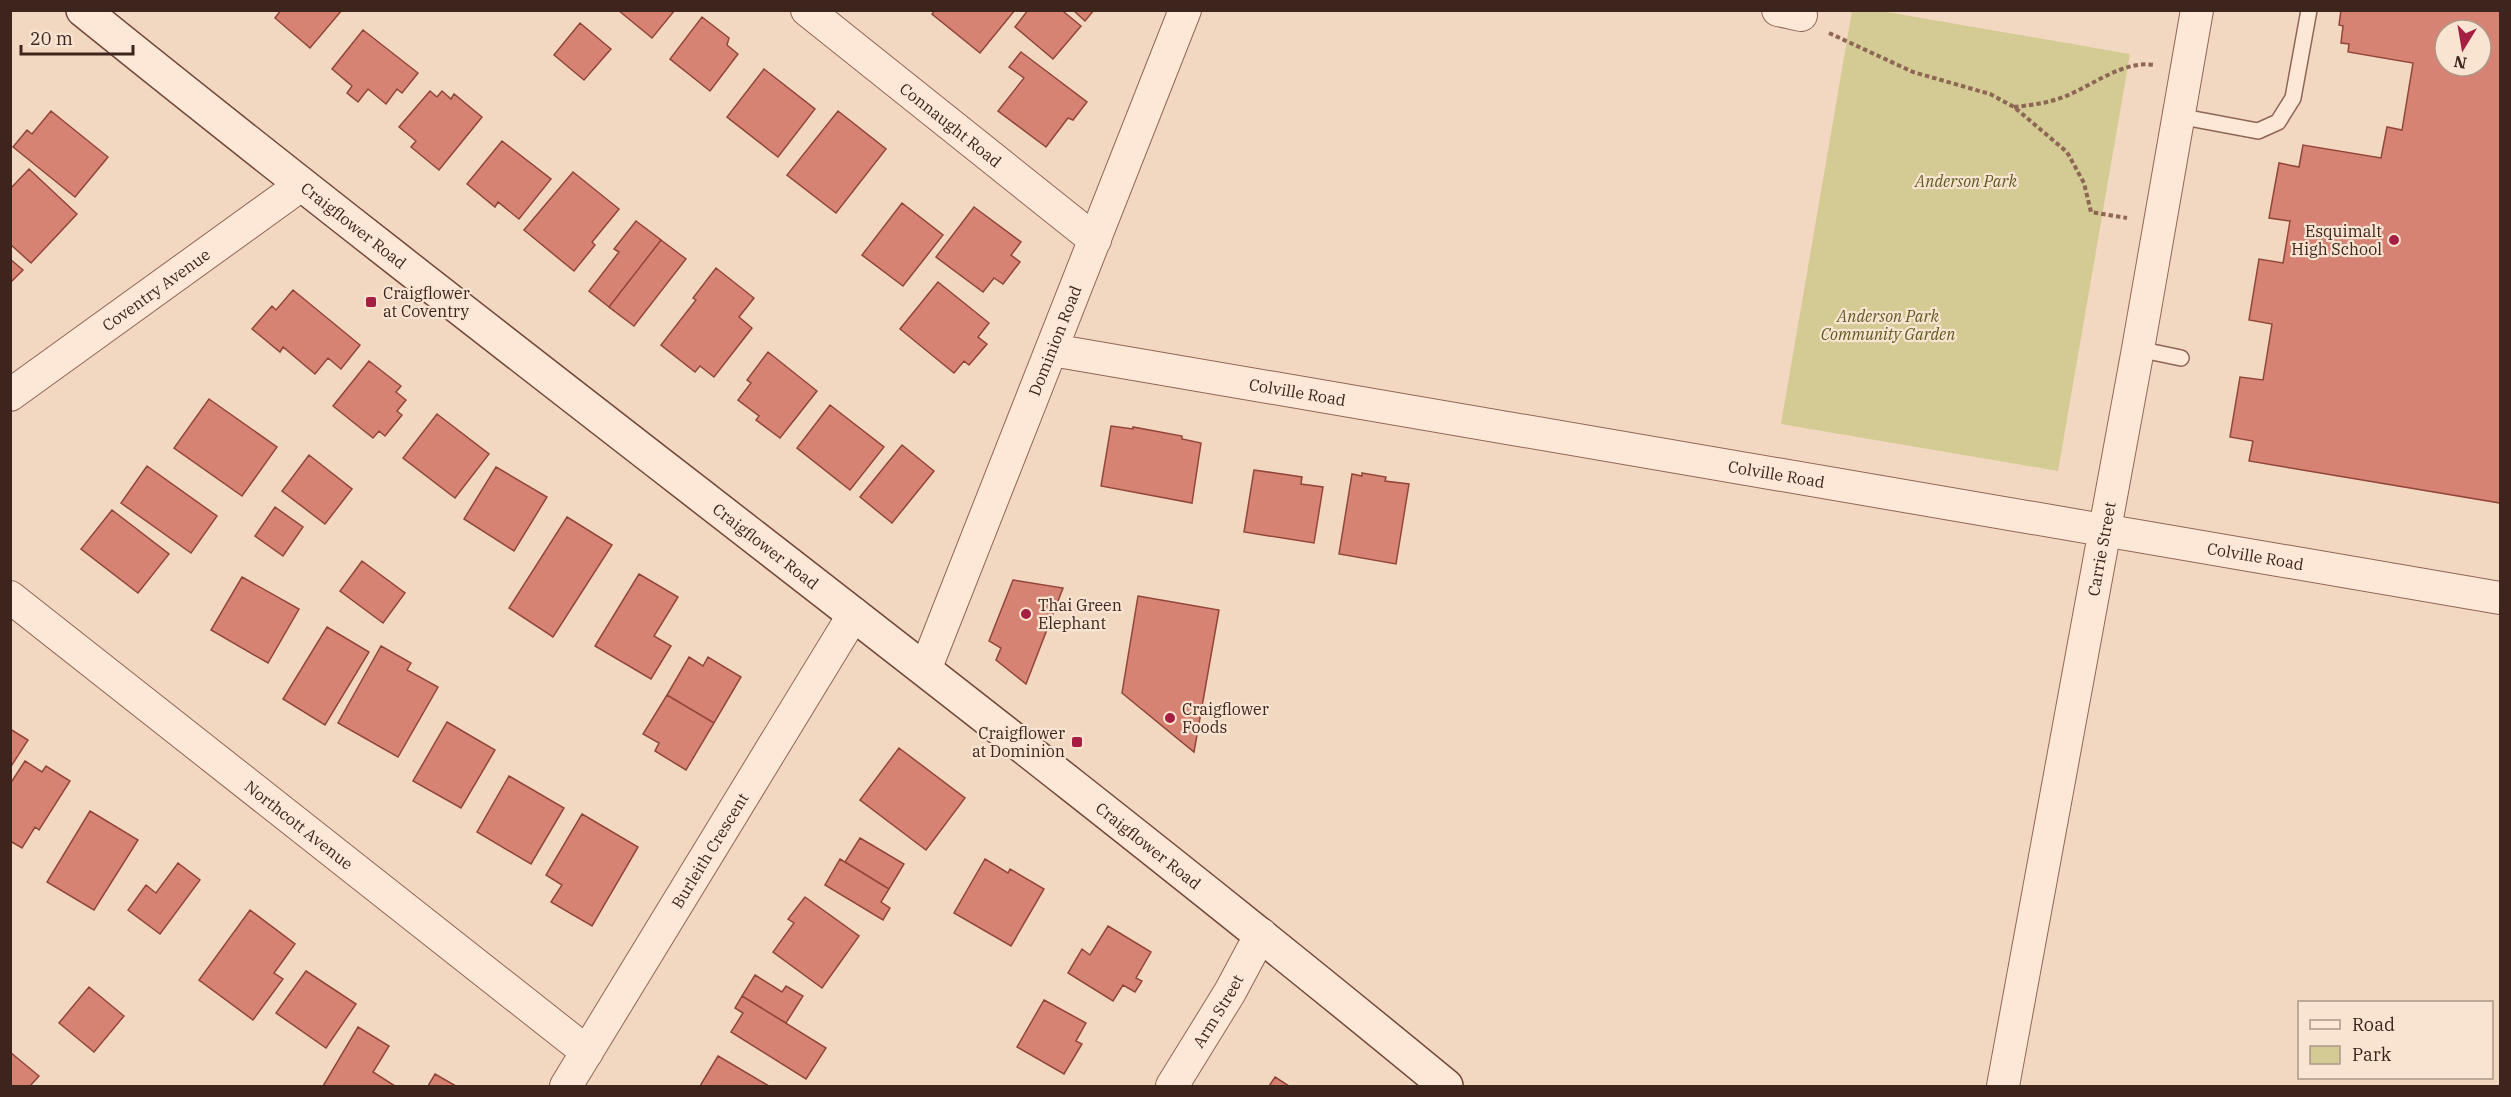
<svg xmlns="http://www.w3.org/2000/svg" width="2511" height="1097" font-family="'IBM Plex Serif',serif">
<style>
.green{fill:#d3ca94}
.building{fill:#d68373;stroke:#914639;stroke-width:1.5;fill-rule:evenodd}
.lines{fill:none;stroke-linecap:round;stroke-linejoin:round}
.service-casing{stroke:#8f6656;stroke-width:18}
.minor-casing{stroke:#8f6656;stroke-width:34}
.secondary-casing{stroke:#714739;stroke-width:36}
.path{stroke:#8f6656;stroke-width:4;stroke-dasharray:4.5 3;stroke-linecap:butt}
.service{stroke:#fde7d6;stroke-width:15}
.minor{stroke:#fde7d6;stroke-width:32}
.secondary{stroke:#fde7d6;stroke-width:33}
.poi-dot{fill:#a61f42;stroke:#f9e4d2;stroke-width:2}
.labels{text-anchor:middle;stroke-width:4.5;stroke-linejoin:round;paint-order:stroke}
.street-label{font-size:16px;fill:#3d241c;stroke:#f9e4d2}
.park-label{font-size:16px;font-style:italic;fill:#5c5c20;stroke:#f9e4d2}
.poi-label{font-size:16px;fill:#3d241c;stroke:#f9e4d2;text-anchor:start}
</style>
<rect width="100%" height="100%" fill="#f3d8c1"/>
<path class="green" d="M 1852,11 L 1881,11 L 2130,54 L 2058,471 L 1781,424 Z"/>
<path class="building" d="M 281,10 L 342,10 L 310,48 L 275,18 Z
M 618,10 L 675,10 L 652,38 Z
M 935,10 L 1015,10 L 980,53 L 932,14 Z
M 1028,10 L 1065,10 L 1064,12 L 1081,26 L 1053,59 L 1015,27 Z
M 1073,10 L 1094,10 L 1085,21 Z
M 2341,10 L 2500,10 L 2500,503 L 2249,461 L 2253,441 L 2230,437 L 2240,377 L 2263,380 L 2272,324 L 2249,320 L 2259,259 L 2283,263 L 2290,221 L 2269,218 L 2279,163 L 2299,167 L 2303,145 L 2381,158 L 2387,127 L 2402,130 L 2413,63 L 2348,52 L 2349,44 L 2341,43 L 2343,26 L 2339,25 ZM 2445,30 L 2481,30 L 2481,66 L 2445,66 Z
M 702,17 L 729,38 L 727,45 L 738,54 L 710,91 L 670,59 Z
M 580,23 L 611,49 L 584,80 L 554,55 Z
M 363,30 L 418,73 L 402,93 L 397,89 L 386,104 L 368,89 L 358,102 L 347,93 L 352,86 L 332,69 Z
M 1021,52 L 1087,102 L 1073,120 L 1068,118 L 1046,147 L 998,111 L 1024,78 L 1009,67 Z
M 764,69 L 815,109 L 778,157 L 727,117 Z
M 430,91 L 437,97 L 442,91 L 451,99 L 454,94 L 482,117 L 439,170 L 411,147 L 416,141 L 399,127 Z
M 51,111 L 108,157 L 75,197 L 13,147 L 27,130 L 32,134 Z
M 838,111 L 886,149 L 836,213 L 787,175 Z
M 502,141 L 551,179 L 519,219 L 498,202 L 495,207 L 467,184 Z
M 29,169 L 77,214 L 31,263 L 10,244 L 10,189 Z
M 573,172 L 619,209 L 592,242 L 595,245 L 574,271 L 524,230 Z
M 902,203 L 943,235 L 903,286 L 862,255 Z
M 974,207 L 1021,242 L 1011,255 L 1020,262 L 1003,284 L 994,278 L 983,292 L 936,257 Z
M 636,221 L 661,240 L 609,307 L 589,291 L 619,252 L 614,249 Z
M 661,240 L 686,259 L 634,326 L 609,307 Z
M 10,259 L 23,270 L 10,283 Z
M 716,268 L 754,298 L 739,317 L 752,328 L 714,377 L 700,366 L 695,372 L 661,345 L 696,300 L 693,298 Z
M 938,282 L 989,323 L 978,337 L 987,344 L 969,365 L 964,361 L 954,373 L 900,329 Z
M 293,290 L 360,345 L 341,369 L 328,358 L 315,374 L 283,347 L 280,352 L 252,329 L 272,306 L 276,310 Z
M 768,352 L 817,391 L 780,438 L 756,420 L 759,416 L 738,400 L 751,383 L 747,380 Z
M 369,361 L 401,386 L 396,392 L 406,400 L 397,411 L 402,415 L 385,436 L 379,431 L 373,438 L 333,406 Z
M 209,399 L 277,447 L 242,496 L 174,448 Z
M 830,405 L 884,447 L 850,490 L 797,448 Z
M 437,414 L 489,454 L 455,498 L 403,458 Z
M 1111,426 L 1133,429 L 1133,427 L 1182,436 L 1182,439 L 1201,443 L 1192,503 L 1101,486 Z
M 902,445 L 934,471 L 892,523 L 860,497 Z
M 309,455 L 352,489 L 325,524 L 282,491 Z
M 147,466 L 217,516 L 191,553 L 121,503 Z
M 496,467 L 547,497 L 514,551 L 464,519 Z
M 1254,470 L 1302,477 L 1301,484 L 1323,487 L 1314,543 L 1244,532 Z
M 1362,473 L 1386,477 L 1385,481 L 1409,484 L 1396,564 L 1339,554 L 1352,474 L 1362,476 Z
M 275,507 L 303,527 L 283,556 L 255,536 Z
M 112,510 L 169,554 L 138,593 L 81,549 Z
M 567,517 L 612,545 L 553,637 L 509,608 Z
M 362,561 L 405,593 L 383,623 L 340,591 Z
M 639,574 L 678,597 L 654,636 L 671,646 L 651,679 L 595,646 Z
M 242,577 L 299,609 L 268,663 L 211,630 Z
M 1013,580 L 1063,588 L 1026,684 L 996,660 L 1001,648 L 989,641 Z
M 1138,596 L 1219,610 L 1194,752 L 1122,693 Z
M 327,627 L 369,652 L 325,725 L 283,699 Z
M 381,646 L 411,663 L 407,670 L 438,687 L 398,757 L 338,723 Z
M 689,657 L 703,666 L 708,657 L 741,677 L 714,723 L 667,695 Z
M 667,695 L 714,723 L 686,770 L 655,751 L 659,743 L 643,734 Z
M 447,722 L 495,750 L 461,808 L 413,781 Z
M 10,729 L 28,740 L 10,768 Z
M 899,748 L 965,798 L 926,850 L 860,800 Z
M 25,761 L 42,772 L 46,766 L 70,781 L 39,830 L 35,827 L 22,848 L 10,841 L 10,784 Z
M 509,776 L 564,808 L 531,864 L 477,832 Z
M 90,811 L 138,840 L 94,910 L 47,882 Z
M 582,814 L 638,847 L 592,926 L 551,902 L 562,885 L 546,875 Z
M 860,838 L 904,864 L 889,889 L 845,862 Z
M 840,859 L 889,889 L 881,902 L 890,908 L 883,920 L 825,885 Z
M 985,859 L 1008,873 L 1010,869 L 1044,889 L 1011,946 L 954,913 Z
M 178,863 L 200,880 L 160,934 L 128,910 L 146,885 L 156,893 Z
M 805,897 L 859,936 L 822,988 L 773,952 L 794,923 L 788,919 Z
M 250,910 L 295,944 L 274,973 L 283,979 L 253,1020 L 199,980 Z
M 1108,926 L 1151,952 L 1136,978 L 1142,981 L 1135,992 L 1123,985 L 1113,1001 L 1068,973 L 1082,949 L 1090,955 Z
M 306,971 L 356,1004 L 326,1048 L 276,1013 Z
M 755,975 L 782,992 L 786,986 L 803,996 L 786,1023 L 742,996 Z
M 89,987 L 124,1016 L 94,1052 L 59,1023 Z
M 742,996 L 826,1048 L 806,1079 L 731,1032 L 743,1013 L 735,1008 Z
M 1044,1000 L 1086,1023 L 1076,1041 L 1082,1044 L 1064,1074 L 1017,1047 Z
M 358,1027 L 389,1046 L 373,1072 L 395,1086 L 323,1086 Z
M 10,1052 L 39,1076 L 30,1086 L 10,1086 Z
M 718,1056 L 769,1086 L 700,1086 Z
M 435,1074 L 456,1086 L 428,1086 Z
M 1275,1077 L 1289,1086 L 1269,1086 Z"/>
<g class="lines">
<g class="service-casing">
<path id="service" d="M 2178,116 L 2258,131 L 2278,122 L 2293,98 L 2309,10
M 2138,349 L 2181,358"/>
</g>
<g class="minor-casing">
<g id="minor">
<path id="s1" d="M 807,10 L 1095,240"/>
<path d="M 1778,10 L 1801,15"/>
<path id="s2" d="M 1052,350 L 2500,598"/>
<path id="s3" d="M 10,395 L 301,185"/>
<path id="s4" d="M 10,597 L 587,1052"/>
<path id="s5" d="M 925,670 L 1185,10"/>
<path id="s6" d="M 566,1086 L 854,614"/>
<path id="s7" d="M 1172,1086 L 1230,992 L 1261,934"/>
<path id="s8" d="M 2003,1086 L 2138,349 L 2197,10"/>
</g>
</g>
<g class="secondary-casing">
<g id="secondary">
<path id="s9" d="M 83,10 C 534,374 1000,718 1446,1086"/>
</g>
</g>
<path class="path" d="M 1829,33 L 1913,72 L 1990,94 L 2014,107 L 2067,152 L 2084,183 L 2091,212 L 2127,218
M 2014,107 C 2032,105 2049,103 2066,96 C 2093,85 2124,60 2154,65"/>
<use href="#service" class="service"/>
<use href="#minor" class="minor"/>
<use href="#secondary" class="secondary"/>
</g>
<g class="poi-dot">
<circle cx="2394" cy="240" r="6"/>
<rect x="365" y="296" width="12" height="12" rx="3"/>
<circle cx="1026" cy="614" r="6"/>
<circle cx="1170" cy="718" r="6"/>
<rect x="1071" y="736" width="12" height="12" rx="3"/>
</g>
<g class="labels">
<g class="street-label">
<text dy="6" stroke="none"><textPath href="#s1" startOffset="184">Connaught Road</textPath></text>
<text dy="6" stroke="none"><textPath href="#s9" startOffset="346">Craigflower Road</textPath></text>
<text dy="6" stroke="none"><textPath href="#s3" startOffset="180">Coventry Avenue</textPath></text>
<text dy="6" stroke="none"><textPath href="#s5" startOffset="354">Dominion Road</textPath></text>
<text dy="6" stroke="none"><textPath href="#s2" startOffset="249">Colville Road</textPath></text>
<text dy="6" stroke="none"><textPath href="#s2" startOffset="735">Colville Road</textPath></text>
<text dy="6" stroke="none"><textPath href="#s9" startOffset="868">Craigflower Road</textPath></text>
<text dy="6" stroke="none"><textPath href="#s8" startOffset="546">Carrie Street</textPath></text>
<text dy="6" stroke="none"><textPath href="#s2" startOffset="1221">Colville Road</textPath></text>
<text dy="6" stroke="none"><textPath href="#s4" startOffset="368">Northcott Avenue</textPath></text>
<text dy="6" stroke="none"><textPath href="#s9" startOffset="1354">Craigflower Road</textPath></text>
<text dy="6" stroke="none"><textPath href="#s6" startOffset="276">Burleith Crescent</textPath></text>
<text dy="6" stroke="none"><textPath href="#s7" startOffset="88">Arm Street</textPath></text>
</g>
<g class="park-label">
<text x="1966" y="187">Anderson Park</text>
<text x="1888" y="322">Anderson Park<tspan x="1888" dy="18">Community Garden</tspan></text>
</g>
<g class="poi-label">
<text x="2382" y="237" text-anchor="end">Esquimalt<tspan x="2382" dy="18">High School</tspan></text>
<text x="383" y="299">Craigflower<tspan x="383" dy="18">at Coventry</tspan></text>
<text x="1038" y="611">Thai Green<tspan x="1038" dy="18">Elephant</tspan></text>
<text x="1182" y="715">Craigflower<tspan x="1182" dy="18">Foods</tspan></text>
<text x="1065" y="739" text-anchor="end">Craigflower<tspan x="1065" dy="18">at Dominion</tspan></text>
</g>
</g>
<rect width="2511" height="1097" fill="none" stroke="#3d241c" stroke-width="24"/>
<rect x="2298" y="1001" width="195" height="78" fill="#f9e4d2" stroke="#ae9789" stroke-width="1.5"/>
<rect x="2310" y="1020" width="30" height="9" fill="#fde7d6" stroke="#ae9789" stroke-width="1.5"/>
<text x="2352" y="1031" font-size="18" fill="#3d241c">Road</text>
<rect x="2310" y="1046" width="30" height="18" fill="#d3ca94" stroke="#ae9789" stroke-width="1.5"/>
<text x="2352" y="1061" font-size="18" fill="#3d241c">Park</text>
<g transform="translate(2463 48) rotate(191)"><circle r="28" fill="#f9e4d2" stroke="#ae9789" stroke-width="1.5"/>
<path d="M0-4.5L10 22L0 15L-10 22Z" fill="#a61f42"/>
<text y="-9" font-size="16" font-weight="bold" text-anchor="middle" fill="#3d241c">N</text>
</g>
<path d="M21 45v9h112v-9" fill="none" stroke="#3d241c" stroke-width="3"/>
<text x="30" y="45" font-size="18" fill="#3d241c" stroke="#f9e4d2" stroke-width="4.5" paint-order="stroke">20 m</text>
</svg>
